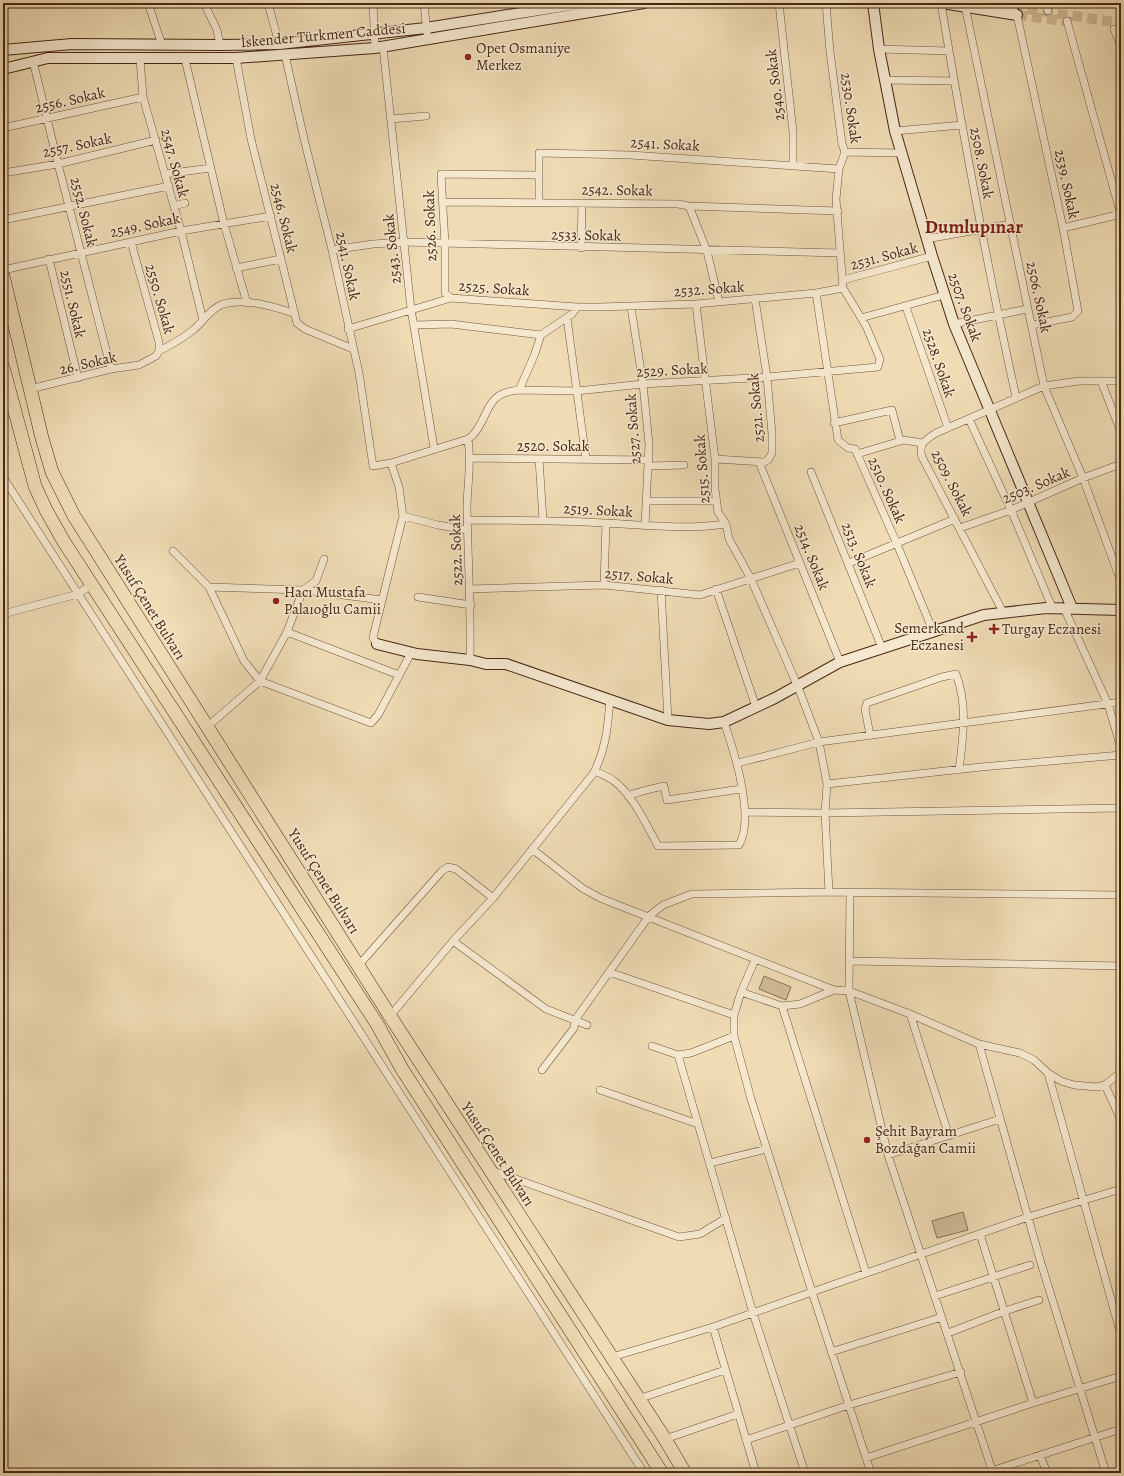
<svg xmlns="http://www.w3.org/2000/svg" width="1124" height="1476" font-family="Alegreya,serif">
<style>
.green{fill:#d2bd9a;stroke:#8c7258}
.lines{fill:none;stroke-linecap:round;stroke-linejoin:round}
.secondary-tunnel{stroke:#cdb895;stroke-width:10;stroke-dasharray:10 5;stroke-linecap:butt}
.street-casing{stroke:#71543d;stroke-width:8}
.secondary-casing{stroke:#472715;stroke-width:12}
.highway-casing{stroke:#472715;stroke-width:14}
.street{stroke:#f5e8cf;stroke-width:7}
.secondary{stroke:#f5e8cf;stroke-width:10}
.highway{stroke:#efdcb5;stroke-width:13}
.poi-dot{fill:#8f2418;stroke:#f5e8cf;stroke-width:1.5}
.labels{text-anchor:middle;stroke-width:3;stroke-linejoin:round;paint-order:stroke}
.street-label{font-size:15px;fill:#472715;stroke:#f5e8cf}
.poi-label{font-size:15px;fill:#472715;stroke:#f5e8cf;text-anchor:start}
.district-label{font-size:19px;font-weight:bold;fill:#7a1f14;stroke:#f5e8cf}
</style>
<rect width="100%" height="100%" fill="#efdcb5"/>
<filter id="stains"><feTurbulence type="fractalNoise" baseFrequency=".005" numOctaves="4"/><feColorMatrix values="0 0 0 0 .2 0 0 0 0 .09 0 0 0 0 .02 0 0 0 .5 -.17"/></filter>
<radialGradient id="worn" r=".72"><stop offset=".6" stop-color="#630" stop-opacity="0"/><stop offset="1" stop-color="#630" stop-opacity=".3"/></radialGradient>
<path class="green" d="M 764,976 L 791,987 L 786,1000 L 759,989 Z
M 963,1212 L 968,1230 L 937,1238 L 932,1221 Z"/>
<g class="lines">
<path class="secondary-tunnel" d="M 1013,7 L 1121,23
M 1017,15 L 1072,22"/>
<g class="street-casing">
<path id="street" d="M 148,3 L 162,45
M 204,3 L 217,30 L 220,45
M 268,3 L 279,44
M 373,3 L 375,48
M 424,3 L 427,33
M 779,3 L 793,132 L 793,165
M 941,3 C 963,135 987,266 1016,397
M 966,3 L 965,6 L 1044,386 L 1083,478 L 1121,582
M 1045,3 L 1048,11
M 1017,15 L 1063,228 L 1078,311 L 1072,317 L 1032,325
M 1067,21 L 1121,215
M 1114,29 L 1121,46
M 383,47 L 411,309 L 434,448
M 879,49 L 949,51
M 285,55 L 305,143 L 332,250 L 359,373 L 373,466 L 391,463 L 468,439 L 472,436 C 491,416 483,393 519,390 L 534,356 L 541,335 L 572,314 L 577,307
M 236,58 L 251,139 L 297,323 L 305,329 L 353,349
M 140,59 L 143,97 L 181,231 L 203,320
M 185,59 L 224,224 L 247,303
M 33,61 L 58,164 L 111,369
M 884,80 L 954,81
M 391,119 L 426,116
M 3,128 L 143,97
M 895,131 L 962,125
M 845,152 L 900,153
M 3,173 L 58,164 L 156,140
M 165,174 L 211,168
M 443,202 L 678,204 L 689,206 L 707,251 L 719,302
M 539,202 L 539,153 L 630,155 L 839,169
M 174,206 L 185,203
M 689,206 L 838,211
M 3,220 L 169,186
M 1063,228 L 1121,214
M 926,239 L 1011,224
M 581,248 L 582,203
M 332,250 L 373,244 L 405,242 L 840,253
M 49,259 L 78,378
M 236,268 L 281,259
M 3,270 L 181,231 L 271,216
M 843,280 L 932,256
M 816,293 L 838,440 L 848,448 L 855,449 L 897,544 L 933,631
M 451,298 L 445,293 L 445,244 L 441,174 L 538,175
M 696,304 L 715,459 L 715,489 L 718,512 L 726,524 L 729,539 L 751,579 L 798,687 L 819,742 L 827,784 L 825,813 L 829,892
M 631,307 L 643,384 L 649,444 L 645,526
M 906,307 L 948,428
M 567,318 L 586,459
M 861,318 L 944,295
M 954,324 L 1027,309
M 415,325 L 451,324 L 541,335
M 348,329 L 451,298 L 577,307 L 599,307 L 696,304 L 816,293 L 843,288
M 159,351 C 171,345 182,339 193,330 C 203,322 211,308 223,304 C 245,298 272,306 293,313
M 1101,381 L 1121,432
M 30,389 L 111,369 L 139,365 L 156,356 L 159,351 L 159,342 L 131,242
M 519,390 L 577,391 L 643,384 L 767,377 L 878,367 L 880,359 L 866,326 L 843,288 L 836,199 L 839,169 L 845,152 L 842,144 L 830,52 L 826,3
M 969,419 L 1011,510 L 1052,607
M 834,423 L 892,410 L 900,441
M 468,439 C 472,466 467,484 467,509 C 468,560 471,610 470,660
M 857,454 L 904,440 L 922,443
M 471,458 L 649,460
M 539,459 L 543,520
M 715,459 L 764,462 L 768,460 L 772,453 L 772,434 L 767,377 L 755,299
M 759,462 L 840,662
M 649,466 L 684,465
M 811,472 L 882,648
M 3,477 L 644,1473
M 647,501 L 716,501
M 403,516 L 438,525 L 468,530
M 467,520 C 513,520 559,520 604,523 C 645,525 685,530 726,524
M 960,528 L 1011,510 L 1083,478 L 1121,464
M 173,551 L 209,587 L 303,590 L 382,600
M 849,563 L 955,519
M 604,585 L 606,523
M 209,587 L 244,661 L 260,681 L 371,723 L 378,715 L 411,653
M 470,589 L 604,585 L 700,595 L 800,563
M 716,589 L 756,707
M 661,590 L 668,720
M 418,597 L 471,605
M 1064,608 L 1108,704 L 1121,748
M 1003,612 L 922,457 C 918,444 925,440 936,433 L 1044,386 L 1079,381 L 1121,381
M 3,614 L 78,594 L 91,585
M 287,632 L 399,675
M 377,644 L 373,638 L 374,633 L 403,516 L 399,487 L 391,463
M 207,727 L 260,681 L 287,632 L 303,590 L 316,581 L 324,559
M 870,735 L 865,709 L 867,703 L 942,677 L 956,674 C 968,705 963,738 959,770
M 738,763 L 819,742 L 1121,702
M 595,771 C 601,774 609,777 614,781 C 633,795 647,826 658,846 L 739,845 C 755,817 734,751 724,722
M 827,784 L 981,767 L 1121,755
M 628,796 C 640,791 651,789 664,786 L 667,800 L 741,789
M 746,812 L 825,813 L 1121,808
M 532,849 L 582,888 L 600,898 L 834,990 L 849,991 L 910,1014 L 979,1044 L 1020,1053 L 1034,1060 L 1048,1073 L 1061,1081 L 1074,1085 L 1097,1087 L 1105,1085 L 1121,1072
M 850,893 L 849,991 L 888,1155 L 993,1473
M 453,941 L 546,1009 L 587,1025
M 850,961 L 1121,966
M 358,966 L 442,871 L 448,867 L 456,869 L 493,898
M 609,972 L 734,1015
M 741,992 L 782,1006 L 800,1004 L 834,990
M 782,1006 L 866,1273
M 910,1014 L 949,1136
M 390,1016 L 453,941 L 493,898 L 593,774 C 606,750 608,726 610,699
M 979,1044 L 1041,1263 L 1106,1473
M 652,1046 L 678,1055 L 691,1053 L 734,1036
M 678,1055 L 753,1313 L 805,1473
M 542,1070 L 574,1028 L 575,1020 L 649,916 L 663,905 L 692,894 L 829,892 L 1121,895
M 1048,1073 L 1121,1335
M 1105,1085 L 1121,1120
M 600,1090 L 698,1124
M 888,1155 L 1000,1119
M 710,1163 L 767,1149
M 493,1171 L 679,1237 L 700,1234 L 726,1218
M 980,1234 L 1033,1403
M 935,1296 L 1030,1265
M 713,1327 L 756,1473
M 948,1333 L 1005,1311 L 1039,1300
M 831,1352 L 942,1317
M 612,1357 L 713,1327 L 812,1292 L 751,1099 L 734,1036 L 734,1015 L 741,992 L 755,960
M 638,1399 L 725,1370
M 665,1439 L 738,1414
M 746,1440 L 849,1405 L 961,1372
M 1040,1455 L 1047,1473
M 866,1458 L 1033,1403 L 1121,1376
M 871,1473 L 812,1292 L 1028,1217 L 1121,1189
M 985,1473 L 1121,1429"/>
</g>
<g class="secondary-casing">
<path id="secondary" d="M 873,3 L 879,49 L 895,131 L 932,256 L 954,324 L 1072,608
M 942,3 L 1017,15
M 993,3 L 1013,7
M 3,50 L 72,44 L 220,45 L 279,44 L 426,28 L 583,3
M 3,69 L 48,58 L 236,58 L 375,48 L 644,3
M 377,644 L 417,654 L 470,660 L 486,664 L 506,664 L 668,720 L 709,724 L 724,722 L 775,698 L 840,662 L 984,615 L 1046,608 L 1121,610"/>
</g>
<g class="highway-casing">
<path id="highway" d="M 3,276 L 42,438 L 52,472 L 74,516 L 390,1016 L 665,1439 L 685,1473
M 3,367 L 35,486 L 46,510 L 64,542 L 377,1024 L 402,1069 L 662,1473"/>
</g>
<use href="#street" class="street"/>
<use href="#secondary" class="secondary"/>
<use href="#highway" class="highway"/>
</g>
<g class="poi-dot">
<circle cx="468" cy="57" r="4"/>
<circle cx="276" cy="601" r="4"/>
<path d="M992 623h4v4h4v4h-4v4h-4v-4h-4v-4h4z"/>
<path d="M970 631h4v4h4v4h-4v4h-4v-4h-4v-4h4z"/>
<circle cx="867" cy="1140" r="4"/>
</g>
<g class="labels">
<g class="street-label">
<text transform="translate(323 35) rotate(-5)" y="5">İskender Türkmen Caddesi</text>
<text transform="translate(775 85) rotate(-97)" y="5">2540. Sokak</text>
<text transform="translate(70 100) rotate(-13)" y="5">2556. Sokak</text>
<text transform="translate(851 108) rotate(82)" y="5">2530. Sokak</text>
<text transform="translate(665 144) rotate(3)" y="5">2541. Sokak</text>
<text transform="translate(77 145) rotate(-12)" y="5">2557. Sokak</text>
<text transform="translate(175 163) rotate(75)" y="5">2547. Sokak</text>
<text transform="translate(982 163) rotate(79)" y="5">2508. Sokak</text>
<text transform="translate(1067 184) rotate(78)" y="5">2539. Sokak</text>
<text transform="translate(617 190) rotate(1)" y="5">2542. Sokak</text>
<text transform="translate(84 212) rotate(76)" y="5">2552. Sokak</text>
<text transform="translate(284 218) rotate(76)" y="5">2546. Sokak</text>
<text transform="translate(145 225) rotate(-12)" y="5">2549. Sokak</text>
<text transform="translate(430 226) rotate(-92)" y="5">2526. Sokak</text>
<text transform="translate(586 235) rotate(1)" y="5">2533. Sokak</text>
<text transform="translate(392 249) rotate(-96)" y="5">2543. Sokak</text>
<text transform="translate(884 256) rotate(-15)" y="5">2531. Sokak</text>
<text transform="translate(348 266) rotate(78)" y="5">2541. Sokak</text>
<text transform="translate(494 288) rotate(4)" y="5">2525. Sokak</text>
<text transform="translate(709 289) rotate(-4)" y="5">2532. Sokak</text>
<text transform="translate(1039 297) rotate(78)" y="5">2506. Sokak</text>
<text transform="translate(160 299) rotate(74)" y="5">2550. Sokak</text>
<text transform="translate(73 304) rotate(77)" y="5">2551. Sokak</text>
<text transform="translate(965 307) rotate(70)" y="5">2507. Sokak</text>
<text transform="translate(88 363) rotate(-13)" y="5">26. Sokak</text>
<text transform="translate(939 363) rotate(71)" y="5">2528. Sokak</text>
<text transform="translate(672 370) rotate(-3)" y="5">2529. Sokak</text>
<text transform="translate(756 408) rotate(-95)" y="5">2521. Sokak</text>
<text transform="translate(633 429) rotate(-94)" y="5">2527. Sokak</text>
<text x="553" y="451">2520. Sokak</text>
<text transform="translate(702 469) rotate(-94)" y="5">2515. Sokak</text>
<text transform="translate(952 483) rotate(63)" y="5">2509. Sokak</text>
<text transform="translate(1036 485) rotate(-23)" y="5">2503. Sokak</text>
<text transform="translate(887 490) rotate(66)" y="5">2510. Sokak</text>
<text transform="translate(598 510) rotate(3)" y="5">2519. Sokak</text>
<text transform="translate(456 550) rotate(-92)" y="5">2522. Sokak</text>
<text transform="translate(859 555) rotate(68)" y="5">2513. Sokak</text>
<text transform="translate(812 557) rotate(68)" y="5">2514. Sokak</text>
<text transform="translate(639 576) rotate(5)" y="5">2517. Sokak</text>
<text transform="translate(150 607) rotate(58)" y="5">Yusuf Çenet Bulvarı</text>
<text transform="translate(324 881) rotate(58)" y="5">Yusuf Çenet Bulvarı</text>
<text transform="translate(498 1154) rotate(57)" y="5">Yusuf Çenet Bulvarı</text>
</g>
<g class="poi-label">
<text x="476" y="53">Opet Osmaniye<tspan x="476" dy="17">Merkez</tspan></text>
<text x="284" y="597">Hacı Mustafa<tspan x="284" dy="17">Palaıoğlu Camii</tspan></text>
<text x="964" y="633" text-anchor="end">Semerkand<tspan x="964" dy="17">Eczanesi</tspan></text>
<text x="1002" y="634">Turgay Eczanesi</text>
<text x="875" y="1136">Şehit Bayram<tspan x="875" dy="17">Bozdağan Camii</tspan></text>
</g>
<g class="district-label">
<text x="974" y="233">Dumlupınar</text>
</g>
</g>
<rect width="1124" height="1476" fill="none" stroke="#efdcb5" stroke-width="16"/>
<rect x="4" y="4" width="1116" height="1468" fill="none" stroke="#472715" stroke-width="2"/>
<rect x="8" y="8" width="1108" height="1460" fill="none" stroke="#472715"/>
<rect width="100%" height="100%" filter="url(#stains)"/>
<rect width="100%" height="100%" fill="url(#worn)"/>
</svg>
